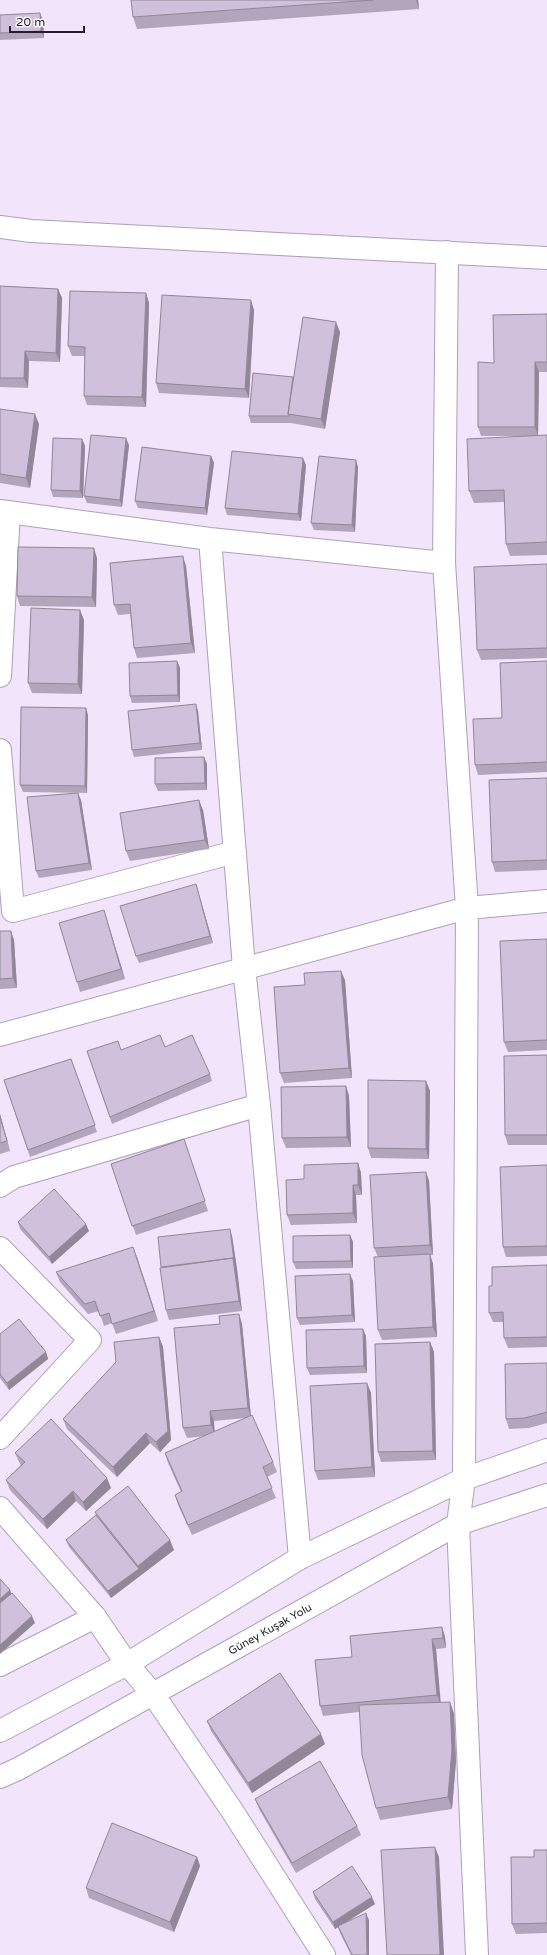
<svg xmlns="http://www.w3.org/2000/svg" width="547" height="1955" font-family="'Varela Round',sans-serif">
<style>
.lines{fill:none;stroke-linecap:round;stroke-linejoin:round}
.minor-casing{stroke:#af9fba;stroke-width:24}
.major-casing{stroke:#af9fba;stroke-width:24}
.minor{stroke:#fff;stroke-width:22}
.major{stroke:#fff;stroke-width:22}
.wall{fill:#b3a5bc;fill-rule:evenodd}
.shaded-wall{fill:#928699}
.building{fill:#d0c0db;stroke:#928699}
.labels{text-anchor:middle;stroke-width:3;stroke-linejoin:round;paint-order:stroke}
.street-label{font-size:11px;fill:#251e29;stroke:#faf6fc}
</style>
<rect width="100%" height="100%" fill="#f2e4fb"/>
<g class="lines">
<g class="minor-casing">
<path id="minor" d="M 0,511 L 210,539 L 444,563 L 467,908 L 464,1479 L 458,1524 L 477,1955
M 210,539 L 244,968 L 259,1105 L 300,1558
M 444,563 L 447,252
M 0,676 L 9,512
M 0,750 L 13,911 L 235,852
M 0,1035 L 467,908 L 547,901
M 0,1186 L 14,1177 L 259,1105
M 0,1248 L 90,1340 L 0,1438
M 0,1665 L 95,1617"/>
</g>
<g class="major-casing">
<g id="major">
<path d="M 0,227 L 31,231 L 547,258"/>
<path d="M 0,1508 L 95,1617 L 127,1664 L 153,1694 L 233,1812 L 324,1955"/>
<path d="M 0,1731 L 127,1664 L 300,1558 L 464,1479 L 547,1450"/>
<path id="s1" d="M 0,1777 L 18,1769 L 458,1524 L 547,1495"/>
</g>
</g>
<use href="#minor" class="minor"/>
<use href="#major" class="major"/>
</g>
<path class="wall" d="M 131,0 L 418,0 L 419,9 L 137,29 L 133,17 Z
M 0,15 L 43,20 L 44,38 L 0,40 Z
M 0,286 L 58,289 L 62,298 L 60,362 L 29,361 L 28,388 L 0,387 Z
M 146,293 L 149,303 L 146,407 L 87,405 L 84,396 L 85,356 L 72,356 L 68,346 Z
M 254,310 L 249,398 L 159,393 L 156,383 Z
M 547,314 L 547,372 L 539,372 L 538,436 L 547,435 L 547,555 L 510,556 L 506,544 L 504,502 L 474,503 L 469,491 L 522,436 L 481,436 L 478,427 L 494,363 Z
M 340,332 L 325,429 L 291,423 L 251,423 L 249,416 L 293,377 Z
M 0,409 L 39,424 L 30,488 L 0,483 Z
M 82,439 L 85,446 L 83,498 L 53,497 L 51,490 Z
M 129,445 L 122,507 L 87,503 L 84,496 Z
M 211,456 L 214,463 L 207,515 L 138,508 L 135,501 Z
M 306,465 L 301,521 L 227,515 L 225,508 Z
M 358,467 L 355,532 L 314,530 L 311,523 Z
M 97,558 L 96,607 L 20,606 L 17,596 Z
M 547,564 L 547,658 L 481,660 L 477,650 Z
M 186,566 L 195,653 L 137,658 L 134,648 L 130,614 L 118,615 L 114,605 Z
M 84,620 L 82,694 L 32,693 L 28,683 Z
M 177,661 L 180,668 L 180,702 L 132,703 L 130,696 Z
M 547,661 L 547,772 L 478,775 L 475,765 L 502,718 Z
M 198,711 L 202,750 L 134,757 L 132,750 Z
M 88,715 L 87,793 L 23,792 L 20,785 Z
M 204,757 L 207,764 L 207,790 L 158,791 L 155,784 Z
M 547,778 L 547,870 L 495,872 L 492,862 Z
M 81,800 L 92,870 L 39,878 L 36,871 Z
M 203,810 L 209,849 L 130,861 L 126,851 Z
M 196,884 L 198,891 L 213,943 L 139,963 L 136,956 Z
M 104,910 L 107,920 L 125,979 L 80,992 L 77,982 Z
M 0,931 L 14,940 L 17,988 L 0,989 Z
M 547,939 L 547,1050 L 508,1052 L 504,1042 Z
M 345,980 L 352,1078 L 284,1083 L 280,1073 L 305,985 Z
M 165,1047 L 210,1074 L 212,1081 L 112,1124 L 87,1051 L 121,1050 Z
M 547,1055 L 547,1145 L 508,1145 L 505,1135 Z
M 71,1059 L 97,1132 L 30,1157 L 4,1080 Z
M 426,1081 L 430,1091 L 429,1159 L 371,1158 L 368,1148 Z
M 346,1086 L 349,1096 L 351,1147 L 286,1148 L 282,1138 Z
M 0,1114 L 10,1151 L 0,1154 Z
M 184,1139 L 208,1211 L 136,1235 L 111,1164 Z
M 358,1163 L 361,1173 L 362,1195 L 356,1195 L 357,1223 L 291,1225 L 287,1215 L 304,1179 Z
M 547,1165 L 547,1256 L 506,1257 L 503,1247 Z
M 426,1172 L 429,1181 L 433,1255 L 430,1255 L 433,1264 L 437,1337 L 382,1340 L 378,1330 L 378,1257 L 374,1248 Z
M 18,1222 L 89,1231 L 52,1264 L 20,1229 Z
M 350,1235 L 353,1242 L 353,1268 L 296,1269 L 293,1262 Z
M 232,1236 L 242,1311 L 169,1320 L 166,1310 Z
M 133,1247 L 158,1321 L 116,1334 L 112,1323 L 104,1326 L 99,1311 L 88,1314 L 60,1282 L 56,1272 Z
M 547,1265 L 547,1347 L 508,1348 L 504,1338 L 504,1322 L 493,1322 L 489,1313 L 492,1286 Z
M 353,1281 L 355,1322 L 300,1325 L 297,1318 Z
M 239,1314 L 242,1324 L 251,1416 L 273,1462 L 277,1472 L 267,1477 L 276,1498 L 192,1535 L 178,1505 L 175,1495 L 181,1492 L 168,1463 L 165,1453 L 205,1436 L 187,1438 L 183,1428 L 220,1324 ZM 245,1418 L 214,1432 L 214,1421 Z
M 0,1334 L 46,1352 L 48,1359 L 9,1390 L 0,1378 Z
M 366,1336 L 367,1373 L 310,1375 L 307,1368 Z
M 159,1337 L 163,1347 L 171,1440 L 160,1452 L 150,1443 L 117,1477 L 67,1429 L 63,1419 Z
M 430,1342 L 434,1352 L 436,1460 L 381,1462 L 378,1452 Z
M 547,1363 L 547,1423 L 529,1428 L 509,1429 L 506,1419 Z
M 367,1383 L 371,1393 L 375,1477 L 318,1480 L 315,1471 Z
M 15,1453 L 111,1488 L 86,1511 L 76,1501 L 47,1529 L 10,1490 L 6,1480 L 21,1465 L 19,1462 Z
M 95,1512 L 174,1550 L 111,1598 L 69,1547 L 66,1540 L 96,1515 Z
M 442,1627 L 445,1637 L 446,1648 L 436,1649 L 440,1703 L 450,1702 L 454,1714 L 456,1761 L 452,1809 L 380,1820 L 376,1808 L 359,1712 L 323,1716 L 320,1706 L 352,1657 Z
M 207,1721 L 325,1744 L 252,1793 L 211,1731 Z
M 255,1799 L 357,1826 L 361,1835 L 296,1873 L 259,1809 Z
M 547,1850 L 547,1933 L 516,1934 L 512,1924 L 534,1857 Z
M 197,1857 L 200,1866 L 174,1932 L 89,1898 L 86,1888 Z
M 313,1892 L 375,1904 L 345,1923 L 369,1920 L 369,1955 L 351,1955 L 340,1933 L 338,1927 L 335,1929 L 315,1899 Z"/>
<path class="shaded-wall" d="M 416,0 L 418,0 L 419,9 Z
M 40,13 L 43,20 L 44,38 L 41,31 Z
M 58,289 L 62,298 L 60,362 L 56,353 Z
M 146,293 L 149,303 L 146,407 L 142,397 Z
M 251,300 L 254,310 L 249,398 L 245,389 Z
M 336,322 L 340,332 L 325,429 L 321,419 Z
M 25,351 L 29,361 L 28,388 L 24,378 Z
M 535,362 L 539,372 L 538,436 L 535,427 Z
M 35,414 L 39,424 L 30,488 L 26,478 Z
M 126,438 L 129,445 L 122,507 L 120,500 Z
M 82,439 L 85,446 L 83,498 L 80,491 Z
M 211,456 L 214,463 L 207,515 L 205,508 Z
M 303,458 L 306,465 L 301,521 L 298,514 Z
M 356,460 L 358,467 L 355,532 L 352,525 Z
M 94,548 L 97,558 L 96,607 L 92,597 Z
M 183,556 L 186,566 L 195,653 L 191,643 Z
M 80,610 L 84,620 L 82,694 L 78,684 Z
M 177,661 L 180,668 L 180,702 L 178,695 Z
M 196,704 L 198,711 L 202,750 L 200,743 Z
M 86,708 L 88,715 L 87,793 L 85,786 Z
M 204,757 L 207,764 L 207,790 L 205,783 Z
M 78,793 L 81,800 L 92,870 L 89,863 Z
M 199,800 L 203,810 L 209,849 L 205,840 Z
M 196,884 L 198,891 L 213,943 L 210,936 Z
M 104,910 L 107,920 L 125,979 L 121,969 Z
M 11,931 L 14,940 L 17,988 L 13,978 Z
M 341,971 L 345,980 L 352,1078 L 349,1068 Z
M 426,1081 L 430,1091 L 429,1159 L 426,1149 Z
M 346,1086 L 349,1096 L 351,1147 L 347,1137 Z
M 0,1114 L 10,1151 L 7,1141 L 0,1117 Z
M 358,1163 L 361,1173 L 362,1195 L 358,1185 Z
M 426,1172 L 429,1181 L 433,1255 L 430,1245 Z
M 353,1185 L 356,1195 L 357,1223 L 353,1213 Z
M 86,1224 L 89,1231 L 52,1264 L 49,1257 Z
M 230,1229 L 232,1236 L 237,1268 L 234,1261 Z
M 350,1235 L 353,1242 L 353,1268 L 351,1261 Z
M 133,1247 L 137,1257 L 158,1321 L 154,1311 Z
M 430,1254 L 433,1264 L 437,1337 L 433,1327 Z
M 233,1258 L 237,1268 L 242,1311 L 239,1301 Z
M 350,1274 L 353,1281 L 355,1322 L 352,1315 Z
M 239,1314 L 242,1324 L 251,1418 L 248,1408 Z
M 363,1329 L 366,1336 L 367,1373 L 364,1366 Z
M 159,1337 L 163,1347 L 171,1440 L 160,1452 L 156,1442 Z
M 430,1342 L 434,1352 L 436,1460 L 433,1451 Z
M 46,1352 L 48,1359 L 9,1390 L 7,1383 Z
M 367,1383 L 371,1393 L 375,1477 L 372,1467 Z
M 210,1411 L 214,1421 L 215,1435 L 211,1425 Z
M 146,1433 L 150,1443 L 117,1477 L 113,1467 Z
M 107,1478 L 111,1488 L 86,1511 L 83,1502 Z
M 73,1491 L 76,1501 L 47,1529 L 43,1519 Z
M 170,1540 L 174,1550 L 111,1598 L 108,1591 L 139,1569 L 138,1566 Z
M 10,1590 L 14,1600 L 0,1612 L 0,1599 Z
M 32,1616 L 35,1623 L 0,1654 L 0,1645 Z
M 442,1627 L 445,1637 L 446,1648 L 443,1638 Z
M 432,1639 L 436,1649 L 441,1705 L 437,1695 Z
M 450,1702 L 454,1714 L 456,1761 L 452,1809 L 448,1797 Z
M 321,1734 L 325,1744 L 252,1793 L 248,1783 Z
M 435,1847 L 439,1857 L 444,1955 L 440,1955 Z
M 197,1857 L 200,1866 L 174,1932 L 170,1922 Z
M 372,1897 L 375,1904 L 335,1929 L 333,1922 Z
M 366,1913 L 369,1920 L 369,1955 L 367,1955 Z"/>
<path class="building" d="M 131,0 L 373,0 L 133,17 Z
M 40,13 L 41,31 L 0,33 L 0,15 Z
M 0,286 L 58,289 L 56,353 L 25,351 L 24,378 L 0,378 Z
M 70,291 L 146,293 L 142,397 L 84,396 L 85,347 L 68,346 Z
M 162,295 L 251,300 L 245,389 L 156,383 Z
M 547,314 L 547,362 L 535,362 L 535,427 L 478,427 L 478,362 L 494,363 L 493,315 Z
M 303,317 L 336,322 L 321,419 L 288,414 Z
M 253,373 L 293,377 L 288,414 L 289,416 L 249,416 Z
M 0,409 L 35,414 L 26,478 L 0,474 Z
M 91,435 L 126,438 L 120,500 L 84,496 Z
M 547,435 L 547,542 L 506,544 L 504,490 L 469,491 L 467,439 Z
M 53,438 L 82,439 L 80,491 L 51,490 Z
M 142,447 L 211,456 L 205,508 L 135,501 Z
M 232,451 L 303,458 L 298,514 L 225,508 Z
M 319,456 L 356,460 L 352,525 L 311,523 Z
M 18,547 L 94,548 L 92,597 L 17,596 Z
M 183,556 L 191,643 L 134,648 L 130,604 L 114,605 L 110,563 Z
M 547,564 L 547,648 L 477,650 L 474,567 Z
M 31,608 L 80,610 L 78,684 L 28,683 Z
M 177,661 L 178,695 L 130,696 L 129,663 Z
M 547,661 L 547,762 L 475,765 L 473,719 L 502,718 L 500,663 Z
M 196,704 L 200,743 L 132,750 L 128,711 Z
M 21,707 L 86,708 L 85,786 L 20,785 Z
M 204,757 L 205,783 L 155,784 L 155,758 Z
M 547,778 L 547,860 L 492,862 L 489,780 Z
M 78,793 L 89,863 L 36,871 L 27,797 Z
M 199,800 L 205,840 L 126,851 L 120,813 Z
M 196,884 L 210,936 L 136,956 L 120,906 Z
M 104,910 L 121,969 L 77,982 L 59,923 Z
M 0,931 L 11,931 L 13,978 L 0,979 Z
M 547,939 L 547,1040 L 504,1042 L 500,941 Z
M 341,971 L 349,1068 L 280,1073 L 274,987 L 305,985 L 304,973 Z
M 160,1035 L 165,1047 L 192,1035 L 210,1074 L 110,1117 L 87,1051 L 118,1041 L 121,1050 Z
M 547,1055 L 547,1135 L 505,1135 L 504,1056 Z
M 71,1059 L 95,1125 L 28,1150 L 4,1080 Z
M 368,1080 L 426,1081 L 426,1149 L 368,1148 Z
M 346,1086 L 347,1137 L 282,1138 L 281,1087 Z
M 0,1117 L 7,1141 L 0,1143 Z
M 184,1139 L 205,1201 L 132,1226 L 111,1164 Z
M 358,1163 L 358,1185 L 353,1185 L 353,1213 L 287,1215 L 286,1180 L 304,1179 L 304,1165 Z
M 547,1165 L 547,1246 L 503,1247 L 500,1167 Z
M 426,1172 L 430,1245 L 374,1248 L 370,1175 Z
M 54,1189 L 86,1224 L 49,1257 L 18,1222 Z
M 230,1229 L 234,1261 L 233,1258 L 161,1267 L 158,1237 Z
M 350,1235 L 351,1261 L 293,1262 L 293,1236 Z
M 133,1247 L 154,1311 L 112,1324 L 109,1313 L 100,1316 L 95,1301 L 85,1304 L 56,1272 Z
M 430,1254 L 433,1327 L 378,1330 L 374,1257 Z
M 233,1258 L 239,1301 L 166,1310 L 160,1268 Z
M 547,1265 L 547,1337 L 504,1338 L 503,1312 L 489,1313 L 489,1286 L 492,1286 L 492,1267 Z
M 350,1274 L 352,1315 L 297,1318 L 295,1276 Z
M 239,1314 L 248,1408 L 210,1411 L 211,1425 L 183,1428 L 174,1328 L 220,1324 L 219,1316 Z
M 19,1319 L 46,1352 L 7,1383 L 0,1374 L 0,1334 Z
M 363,1329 L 364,1366 L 307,1368 L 306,1330 Z
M 159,1337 L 168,1431 L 156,1442 L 146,1433 L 113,1467 L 63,1419 L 116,1362 L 114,1342 Z
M 430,1342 L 433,1451 L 378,1452 L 375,1344 Z
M 547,1363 L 547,1412 L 525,1418 L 506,1419 L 505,1364 Z
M 367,1383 L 372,1467 L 315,1471 L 310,1386 Z
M 252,1415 L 273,1462 L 263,1467 L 272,1488 L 188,1525 L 175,1495 L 182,1491 L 165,1453 Z
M 51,1419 L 107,1478 L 83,1502 L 73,1491 L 43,1519 L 6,1480 L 25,1462 L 15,1453 Z
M 128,1486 L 170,1540 L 138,1566 L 95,1512 Z
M 96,1515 L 139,1569 L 108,1591 L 66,1540 Z
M 0,1579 L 10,1590 L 0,1599 Z
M 12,1593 L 32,1616 L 0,1645 L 0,1603 Z
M 442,1627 L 443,1638 L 432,1639 L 437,1695 L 320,1706 L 315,1660 L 352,1657 L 350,1636 Z
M 280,1673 L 321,1734 L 248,1783 L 207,1721 Z
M 450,1702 L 452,1749 L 448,1797 L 376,1808 L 362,1755 L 359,1705 Z
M 320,1761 L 357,1826 L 292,1863 L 255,1799 Z
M 112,1823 L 197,1857 L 170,1922 L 86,1888 Z
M 435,1847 L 440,1955 L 387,1955 L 381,1850 Z
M 534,1850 L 547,1850 L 547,1923 L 512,1924 L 511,1857 L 534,1857 Z
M 352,1866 L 372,1897 L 333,1922 L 313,1892 Z
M 366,1913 L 367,1955 L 352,1955 L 338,1926 Z"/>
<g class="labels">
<g class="street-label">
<text dy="4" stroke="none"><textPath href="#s1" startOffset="308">Güney Kuşak Yolu</textPath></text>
</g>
</g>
<path d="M10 26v6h74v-6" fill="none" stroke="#251e29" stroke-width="2"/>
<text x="16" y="26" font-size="12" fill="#251e29" stroke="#faf6fc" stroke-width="3" paint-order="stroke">20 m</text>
</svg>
